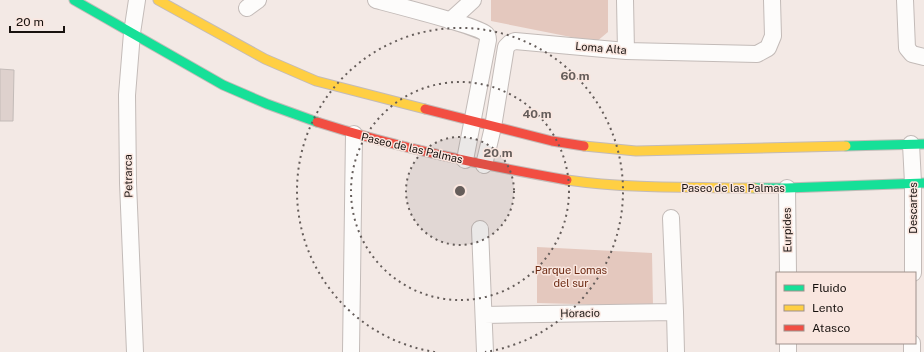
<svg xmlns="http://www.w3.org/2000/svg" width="924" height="352" font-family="'Public Sans',sans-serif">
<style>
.green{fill:#e4c8be}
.building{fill:#ded1cd;stroke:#c3bbb8}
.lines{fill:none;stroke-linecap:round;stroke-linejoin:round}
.street-casing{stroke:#c3bbb8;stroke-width:18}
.fast-casing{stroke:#c3bbb8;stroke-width:11}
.slow-casing{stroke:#c3bbb8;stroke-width:11}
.jam-casing{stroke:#c3bbb8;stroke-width:11}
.street{stroke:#fdfcfb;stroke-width:16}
.fast{stroke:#16e098;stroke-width:9}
.slow{stroke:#ffcf43;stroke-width:9}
.jam{stroke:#f24e42;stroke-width:9}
.ring{fill:none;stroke:#655d5a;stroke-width:2;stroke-dasharray:2 4}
.labels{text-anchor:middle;stroke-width:3;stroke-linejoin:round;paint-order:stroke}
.street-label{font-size:11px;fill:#18120f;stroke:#f9e6df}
.park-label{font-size:11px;fill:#6d2b14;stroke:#f9e6df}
.centre{fill:#655d5a;stroke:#f9e6df;stroke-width:2}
.ring-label{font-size:12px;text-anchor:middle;font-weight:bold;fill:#655d5a;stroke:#f9e6df;stroke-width:3;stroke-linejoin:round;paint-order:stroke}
</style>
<rect width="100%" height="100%" fill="#f3e9e5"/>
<path class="green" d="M 491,0 L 608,0 L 608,32 L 596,42 L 491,21 Z
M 537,247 L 652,253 L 653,306 L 537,303 Z"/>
<path class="building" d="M 0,69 L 14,70 L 13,121 L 0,121 Z"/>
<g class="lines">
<g class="street-casing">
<path id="street" d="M 376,0 C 391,4 481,27 486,34 C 488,36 488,38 488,40 L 465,160
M 625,0 L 626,51
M 905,0 L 907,48 L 912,54 L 924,57
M 247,8 L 258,0
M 450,21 L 473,0
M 911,144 L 913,183 L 913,273
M 484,165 L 493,127 L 506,47 L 510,43 L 515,41 L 626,51 L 757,54 L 768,48 L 773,36 L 772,0
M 787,188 L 788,273
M 671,218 L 675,312
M 480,229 L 485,352
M 484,315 L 675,312 L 676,352
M 788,343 L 788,352
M 135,352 L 128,183 L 127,95 L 132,33 L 137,0
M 351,352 L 354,134
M 912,352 L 912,343"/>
</g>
<g class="fast-casing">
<path id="fast" d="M 74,0 L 223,85 L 267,104 L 317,122
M 846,146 L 924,144
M 754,188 L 787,188 L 924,183"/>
</g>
<g class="slow-casing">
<path id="slow" d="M 158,0 L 265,59 L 316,81 L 425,109
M 584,146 L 636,151 L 846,146
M 567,180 C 629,189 692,187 754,188"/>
</g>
<g class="jam-casing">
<path id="jam" d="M 425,109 L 552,141 L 584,146
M 317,122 C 398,148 483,165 567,180"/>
</g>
<use href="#street" class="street"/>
<use href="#fast" class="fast"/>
<use href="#slow" class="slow"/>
<use href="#jam" class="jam"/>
</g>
<circle cx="460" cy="191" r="54" fill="#655d5a" fill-opacity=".12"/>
<g class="ring">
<circle cx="460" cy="191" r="54"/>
<circle cx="460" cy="191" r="109"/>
<path d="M435 352A163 163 0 1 1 485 352"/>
</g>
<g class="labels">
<g class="street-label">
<text transform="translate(601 48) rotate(5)" y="4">Loma Alta</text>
<text transform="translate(412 148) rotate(13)" y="4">Paseo de las Palmas</text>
<text transform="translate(128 176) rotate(-91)" y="4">Petrarca</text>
<text x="733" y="192">Paseo de las Palmas</text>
<text transform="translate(913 208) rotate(-90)" y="4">Descartes</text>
<text transform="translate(787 230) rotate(-91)" y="4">Eurpides</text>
<text transform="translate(580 313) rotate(-1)" y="4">Horacio</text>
</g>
<g class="park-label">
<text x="571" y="274">Parque Lomas<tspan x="571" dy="13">del sur</tspan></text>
</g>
</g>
<circle cx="460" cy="191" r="6" class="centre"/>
<g class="ring-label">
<text x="575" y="80">60 m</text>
<text x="537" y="118">40 m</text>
<text x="498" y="157">20 m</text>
</g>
<rect x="776" y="272" width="140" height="72" fill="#f9e6df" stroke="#9f918c"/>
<rect x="784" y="285" width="20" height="6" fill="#16e098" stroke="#9f918c"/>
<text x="812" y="292" font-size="12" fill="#18120f">Fluido</text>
<rect x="784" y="305" width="20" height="6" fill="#ffcf43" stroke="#9f918c"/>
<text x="812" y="312" font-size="12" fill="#18120f">Lento</text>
<rect x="784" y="325" width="20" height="6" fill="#f24e42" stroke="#9f918c"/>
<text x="812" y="332" font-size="12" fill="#18120f">Atasco</text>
<path d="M10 26v6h54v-6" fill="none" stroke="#18120f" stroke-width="2"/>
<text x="16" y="26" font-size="12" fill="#18120f" stroke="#f9e6df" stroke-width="3" paint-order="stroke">20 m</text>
</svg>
